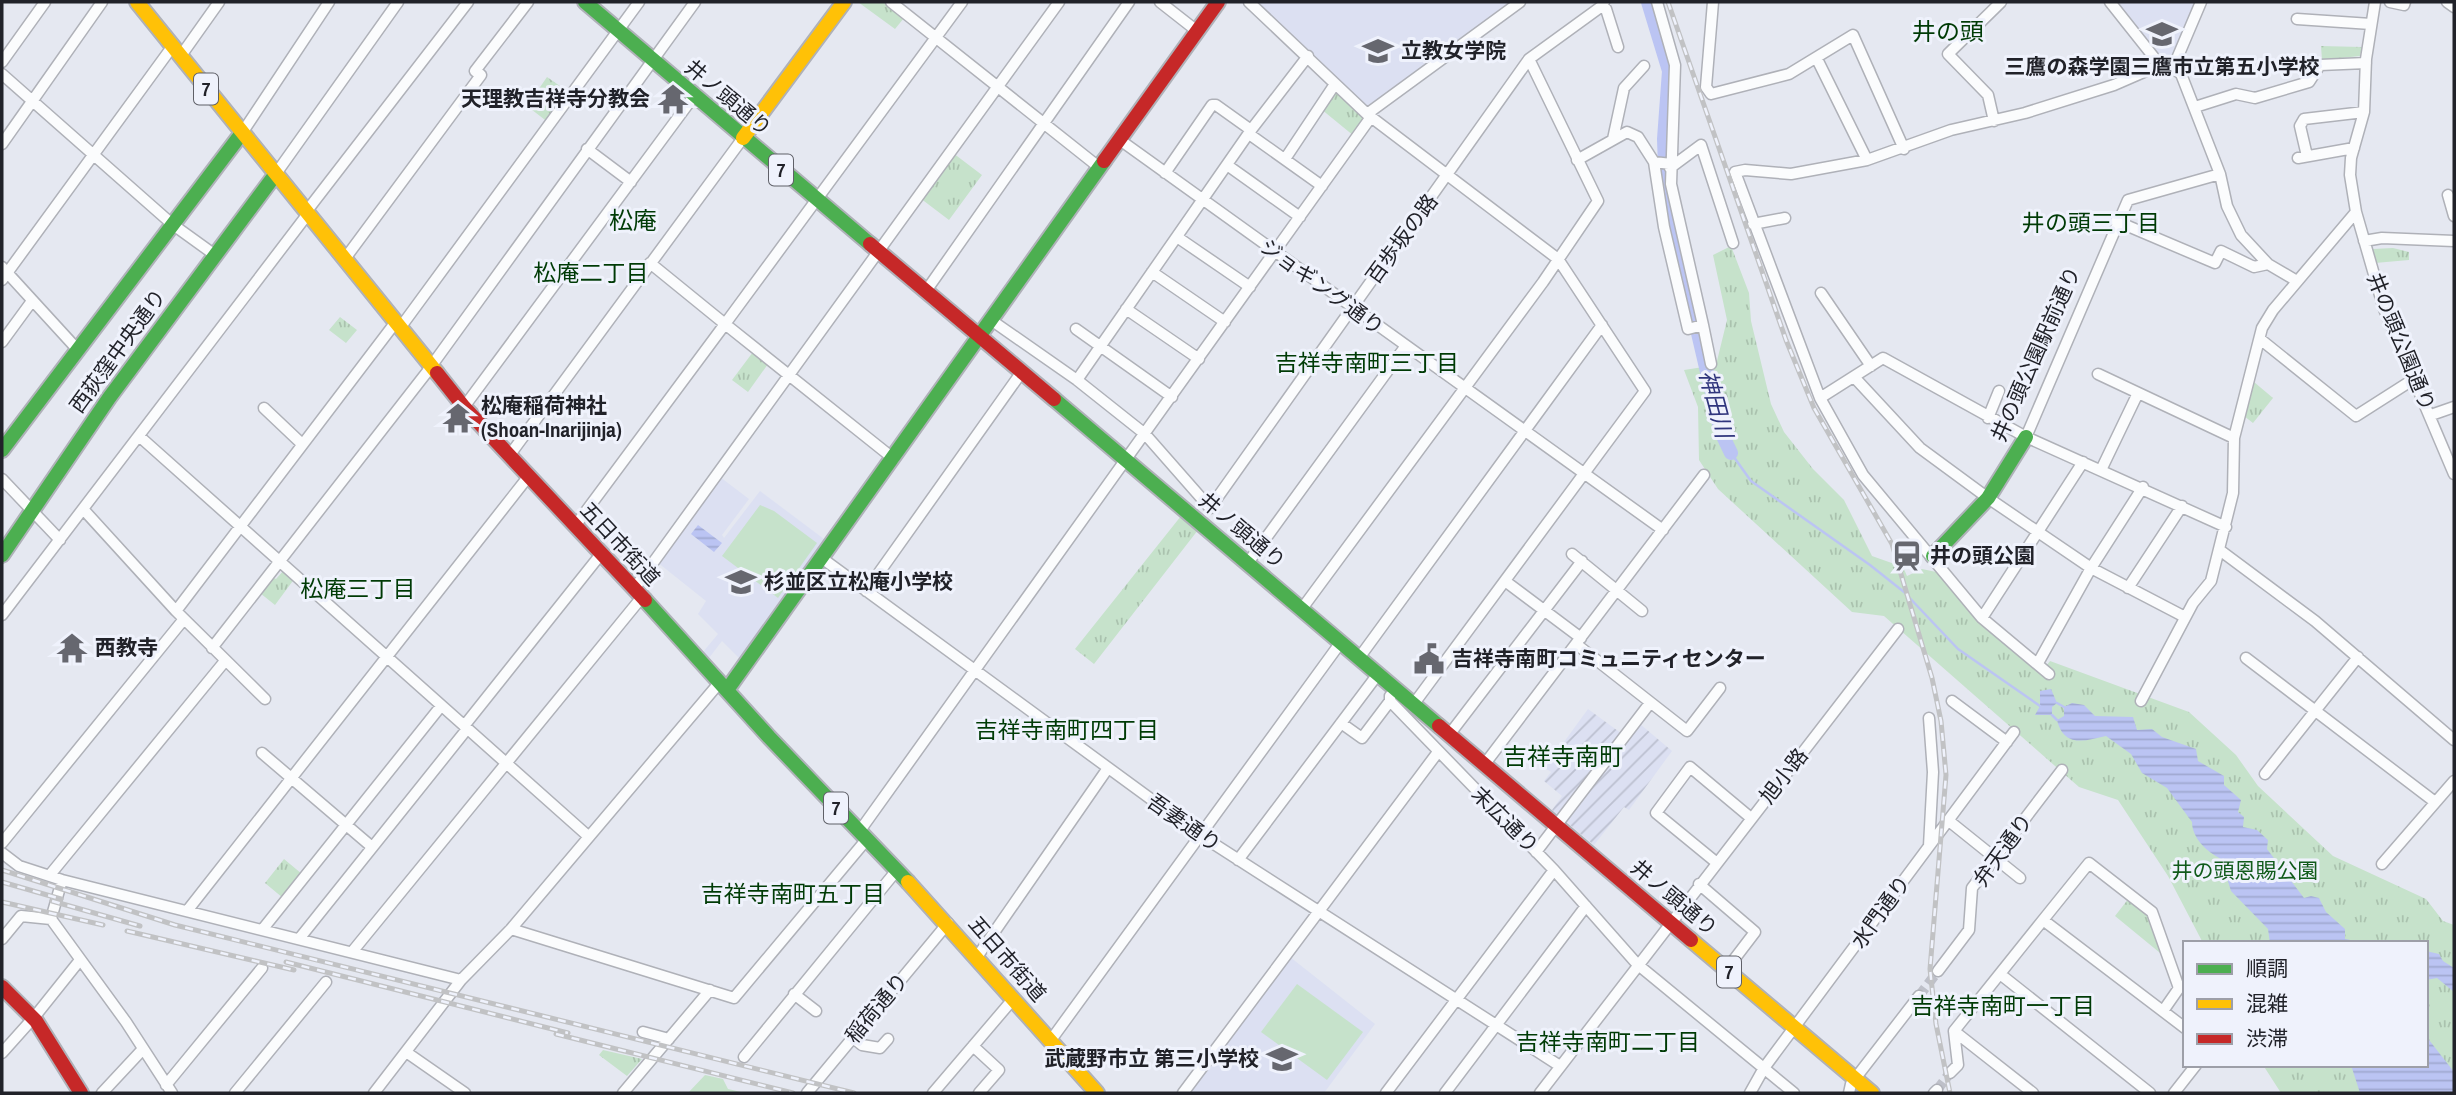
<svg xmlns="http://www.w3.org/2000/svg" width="2456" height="1095" font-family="'Archivo Narrow','Noto Sans JP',sans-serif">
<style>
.built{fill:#dce0f2}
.industrial{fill:url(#industrial-furrows)}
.grass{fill:#c6e2cb}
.park{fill:url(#park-tufts)}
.water{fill:url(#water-rules)}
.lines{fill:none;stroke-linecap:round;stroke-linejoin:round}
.stream{stroke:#bbc4f3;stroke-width:2.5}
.river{stroke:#bbc4f3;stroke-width:14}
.street-tunnel{stroke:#bec0c9;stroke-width:10;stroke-dasharray:10 5;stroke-linecap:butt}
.street-casing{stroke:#afb1b8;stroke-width:13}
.fast-casing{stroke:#afb1b8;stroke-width:18}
.slow-casing{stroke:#afb1b8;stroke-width:18}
.jam-casing{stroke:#afb1b8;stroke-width:18}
.street{stroke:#fbfcfd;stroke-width:10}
.fast{stroke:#4caf50;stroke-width:14}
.slow{stroke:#ffc107;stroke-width:14}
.jam{stroke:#c62828;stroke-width:14}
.rail-casing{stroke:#c1c2c4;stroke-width:5}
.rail{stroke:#eff2fc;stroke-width:2.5;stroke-dasharray:8;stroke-linecap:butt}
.labels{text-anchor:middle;stroke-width:6;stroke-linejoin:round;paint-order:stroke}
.shield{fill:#eff2fc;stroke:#5f6068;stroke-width:2}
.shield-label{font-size:19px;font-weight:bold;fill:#212229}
.poi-label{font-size:21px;font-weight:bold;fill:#212229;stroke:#eff2fc;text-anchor:start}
.street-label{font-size:21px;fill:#212229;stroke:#eff2fc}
.park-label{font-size:21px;fill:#115b1b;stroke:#eff2fc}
.neighbourhood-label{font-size:23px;fill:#003b06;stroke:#eff2fc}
.water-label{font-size:23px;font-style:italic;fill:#30367d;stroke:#eff2fc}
.quarter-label{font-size:24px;fill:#003b06;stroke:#eff2fc}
</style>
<defs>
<pattern id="industrial-furrows" width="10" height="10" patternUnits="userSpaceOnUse" patternTransform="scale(1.75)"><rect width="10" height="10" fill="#dce0f2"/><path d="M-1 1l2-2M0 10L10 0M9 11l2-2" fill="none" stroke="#bcc0d0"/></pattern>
<pattern id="park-tufts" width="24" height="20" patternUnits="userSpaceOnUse" patternTransform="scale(1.75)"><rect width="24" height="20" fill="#c6e2cb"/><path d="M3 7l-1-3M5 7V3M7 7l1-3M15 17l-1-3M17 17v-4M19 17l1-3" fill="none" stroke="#aac2ae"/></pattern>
<pattern id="water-rules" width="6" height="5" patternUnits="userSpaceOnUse" patternTransform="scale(1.75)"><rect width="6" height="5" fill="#bbc4f3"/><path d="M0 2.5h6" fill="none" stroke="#a0a8d0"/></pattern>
</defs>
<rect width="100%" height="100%" fill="#e5e8f1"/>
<path class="built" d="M 1252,2 L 1514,2 L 1367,109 Z
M 2116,2 L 2197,2 L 2171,63 L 2160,59 Z
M 720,477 L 749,499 L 722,535 L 724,538 L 760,491 L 828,542 L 742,661 L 722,641 L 709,658 L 703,652 L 718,634 L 698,614 L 706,601 L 657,562 Z
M 1290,957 L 1375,1024 L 1324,1093 L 1189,1093 Z"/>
<path class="industrial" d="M 1588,709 L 1629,739 L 1640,724 L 1672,751 L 1629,810 L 1624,807 L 1594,845 L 1552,810 L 1562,796 L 1544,781 L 1551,772 L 1545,768 Z"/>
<path class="grass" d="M 760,505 L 774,511 L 817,543 L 778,598 L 722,556 Z
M 1297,984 L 1363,1032 L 1327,1080 L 1261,1032 Z
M 705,1075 L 723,1079 L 728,1089 L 741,1092 L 688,1093 Z"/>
<path class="park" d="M 858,2 L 883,2 L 904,18 L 895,29 Z
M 2321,46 L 2362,47 L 2360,56 L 2322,60 Z
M 547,77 L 570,93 L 549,123 L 527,106 Z
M 1335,88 L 1366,117 L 1354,136 L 1321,109 Z
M 953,153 L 982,175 L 949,220 L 920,198 Z
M 1731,246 L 1749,293 L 1751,321 L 1771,404 L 1784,432 L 1813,469 L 1844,500 L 1872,556 L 1903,567 L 1907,576 L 1922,569 L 1941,573 L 2043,670 L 2050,661 L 2189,712 L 2236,755 L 2258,786 L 2333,856 L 2426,899 L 2443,921 L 2454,925 L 2454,1093 L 2281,1093 L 2263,1065 L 2426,1065 L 2426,943 L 2203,943 L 2168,876 L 2118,800 L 2079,787 L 1884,616 L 1852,612 L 1718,489 L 1699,460 L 1698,407 L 1684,370 L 1716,365 L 1727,320 L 1713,255 Z
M 2393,248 L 2409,252 L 2409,260 L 2375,263 L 2373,249 Z
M 340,317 L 357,330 L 346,343 L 329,330 Z
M 753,352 L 768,364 L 748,392 L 732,380 Z
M 2254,382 L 2273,398 L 2253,423 L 2244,416 Z
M 1181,516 L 1198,530 L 1094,664 L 1075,649 Z
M 284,570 L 295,578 L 275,605 L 260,593 L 272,577 L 276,579 Z
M 284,859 L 302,874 L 283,898 L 265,883 Z
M 2129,898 L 2149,915 L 2165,957 L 2115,916 Z
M 603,1050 L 642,1059 L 627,1076 L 599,1055 Z"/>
<path class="water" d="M 698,525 L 722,543 L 714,552 L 691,534 Z
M 2051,689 L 2057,703 L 2052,707 L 2052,715 L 2035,715 L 2040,706 L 2040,691 Z
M 2072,703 L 2084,705 L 2095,716 L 2133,717 L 2137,730 L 2152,729 L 2162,737 L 2196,749 L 2198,761 L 2224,776 L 2224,785 L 2241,800 L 2238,812 L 2244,817 L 2243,827 L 2257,830 L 2268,840 L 2267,849 L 2304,898 L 2311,896 L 2319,898 L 2326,912 L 2345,929 L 2345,939 L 2366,943 L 2270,943 L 2268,929 L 2231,891 L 2221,859 C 2207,852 2192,838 2192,822 L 2167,788 L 2142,773 L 2131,754 L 2106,736 C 2085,741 2064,748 2057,720 L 2064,716 L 2064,707 Z
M 2426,951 L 2439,954 L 2443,961 L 2454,968 L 2454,992 L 2437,978 L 2426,980 Z
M 2426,1036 L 2454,1072 L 2454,1093 L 2360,1093 L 2351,1065 L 2426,1065 Z"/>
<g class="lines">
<path class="stream" d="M 1731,453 L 1751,481 L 1870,565 L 1904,592 L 1958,649 L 2040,706
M 2057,703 L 2064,707
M 2052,715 L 2057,720"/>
<path class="river" d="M 1648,2 L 1669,71 L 1664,139 L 1666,196 L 1721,432 L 1731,453"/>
<path class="street-tunnel" d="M 1919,996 L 1938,971
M 1937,1090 L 1950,1073"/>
<g class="street-casing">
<path id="street" d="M 891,2 L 1100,168
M 1160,2 L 1197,31
M 1249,2 L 1367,114 L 1558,259 L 1645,391 L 1413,705
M 1657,2 L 1675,65 L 1671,184 L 1703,325
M 1713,2 L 1706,87 L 1711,94 L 1789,74 L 1853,35 L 1904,149
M 2110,2 L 2160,65 L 2173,68 L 2181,74 L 2220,174 L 2227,206 L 2241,235 L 2268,264 L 2297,281
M 2375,2 L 2366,59 L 2364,112 L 2351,158 L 2350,175 L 2356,212 L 2384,309 L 2454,474
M 2390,2 L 2404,5 L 2405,2
M 2447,2 L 2454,7
M 1602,6 L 1606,9 L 1618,47
M 2297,19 L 2371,24
M 180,57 L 219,2
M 1817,59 L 1867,160
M 2,62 L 45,2
M 2173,68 L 2201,2
M 2,74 L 172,224 L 215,255
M 2195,107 L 2236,94 L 2255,98 L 2309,82 L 2320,65 L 2366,63
M 1367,114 L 1520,2
M 1994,121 L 1988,95 L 1948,54 L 2001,2
M 242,133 L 329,2
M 1249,134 L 1322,186
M 1613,139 L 1624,88 L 1644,66
M 1120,140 L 1663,530
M 2,144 L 102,2
M 587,149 L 631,182
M 2307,156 L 2300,126 L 2304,119 L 2364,112
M 2298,158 L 2354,148
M 1285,159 L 1335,84
M 1577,160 L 1627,132 L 1638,137 L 1654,162 L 1671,164
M 1654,162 L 1664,227 L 1688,329 L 1703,325 L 1711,364
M 1227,165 L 1300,217
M 1670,168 L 1701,145 L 1733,243
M 1165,173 L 1212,105 L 1216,105 L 1251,130
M 275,175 L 398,2
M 2448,195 L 2454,216
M 306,212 L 468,2
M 2116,221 L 2215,263 L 2221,251 L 2254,267 L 2268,264
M 1753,224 L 1785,218
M 1177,237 L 1250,287
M 2364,241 L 2382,238 L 2454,241
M 344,260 L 481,75 L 475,71 L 528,2
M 2,267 L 77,349
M 1152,272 L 1225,322
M 2,280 L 172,47
M 926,291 L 1129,2
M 1821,293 L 1871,366
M 1126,309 L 1199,359
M 991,320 L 1077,380 L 1145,434 L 1210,508 L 1529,59
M 400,328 L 639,2
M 1076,329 L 1172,397
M 2260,339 L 2356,416 L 2414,379
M 2,342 L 32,301
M 2098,374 L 2234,438
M 1855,378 L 1920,448 L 1988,498 L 2091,568 L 2185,617
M 1077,380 L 1251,130 L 1308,56
M 1820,398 L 1883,358 L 2026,437 L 2226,527
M 464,407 L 694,96
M 264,408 L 302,444
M 2431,415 L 2454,407
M 1988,418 L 1999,391
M 139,436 L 588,836
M 2026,437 L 2128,200 L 2220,174
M 509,456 L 743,138
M 894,459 L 725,324 L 962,2
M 2101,470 L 2138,393
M 2,479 L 60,540
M 83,509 L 176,611 L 265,699
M 575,526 L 725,324 L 650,263
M 2221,551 L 2315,621 L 2454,740
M 1572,554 L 1642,611
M 823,559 L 1200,835 L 1560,1066
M 1247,564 L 1405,347
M 1505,581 L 1581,638
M 2128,588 L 2182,506
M 634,589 L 1059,2
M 866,591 L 1021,373
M 1301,610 L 1543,282 L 1598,201 L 1529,59 L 1602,6 L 1604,2
M 176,611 L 395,323
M 2,615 L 307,215
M 1982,618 L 2083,462
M 1576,644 L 1687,731 L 1720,688
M 212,648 L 427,372 L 695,2
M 1359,658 L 1602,325
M 2246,658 L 2435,802
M 2038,663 L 2091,568 L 2143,487
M 2049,674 L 1982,618 L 1863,475 L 1820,398 L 1735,172 L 1745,170 L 1791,174 L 1867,160 L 1951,130 L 2025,113 L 2114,85 L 2160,65
M 1390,701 L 1554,870 L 1637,964 L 1794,1093
M 1952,701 L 2007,742
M 2141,701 L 2193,603 L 2211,581 L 2233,493 L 2234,438 L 2262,328 L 2273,310 L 2356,212
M 1341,723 L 1362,738 L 1390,701 L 1390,696
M 464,726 L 601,554
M 1449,735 L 1582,561
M 262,753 L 372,847
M 1484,765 L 1704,475
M 2265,774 L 2358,657
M 1949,821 L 2020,878
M 859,832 L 1371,117
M 2,843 L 184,619
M 1929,846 L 1933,772 L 1929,718
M 1536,852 L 1650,703
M 2,853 L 19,866 L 62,880 L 461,980
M 1238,860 L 1378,674
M 1717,863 L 1656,813 L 1690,767 L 1751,818
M 2382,864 L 2454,781
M 49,876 L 225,661
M 1699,884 L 1755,932 L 1726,970
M 187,911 L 528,477
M 51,919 L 62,880
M 2043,920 L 2089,863 L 2152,912 L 2179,988 L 2163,1011
M 511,929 L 734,998 L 867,839
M 262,930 L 441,706
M 2,939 L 21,916 L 51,919 L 126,1022 L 172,1093
M 299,939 L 467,729
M 352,952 L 642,597
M 977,957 L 1108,768
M 1938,971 L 1969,930 L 1972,888 L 2062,770
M 2000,974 L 2150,1093
M 794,994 L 816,1011
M 1954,1031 L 2033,1093
M 643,1032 L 669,1039
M 852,1037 L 862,1045 L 880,1048 L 888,1039
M 1051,1040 L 1341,642
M 973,1046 L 999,1070 L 979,1093
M 406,1052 L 465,1093
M 2,1053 L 36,1015 L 80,960
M 744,1057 L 897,870
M 1950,1073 L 1958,1065 L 1954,1031 L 2043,920 L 2185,1028
M 166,1085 L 262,968
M 102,1093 L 143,1049
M 235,1093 L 326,982
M 374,1093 L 461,980 L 511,929 L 720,682
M 623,1093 L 710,990
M 807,1093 L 948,923
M 933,1093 L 1014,998
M 1183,1093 L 1438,752
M 1386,1093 L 1554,870
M 1445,1093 L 1586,906
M 1540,1093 L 1898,629
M 1750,1093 L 1764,1068 L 2014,732
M 1849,1093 L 1851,1084 L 1919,996
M 1934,1093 L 1937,1090
M 2174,1093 L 2196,1065"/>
</g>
<g class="fast-casing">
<path id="fast" d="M 585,2 L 870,244
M 1054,399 L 1439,726
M 2,450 L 242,133
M 2,555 L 109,398 L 275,175
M 1933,556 L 1988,498 L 2026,437
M 645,600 L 769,737 L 908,882
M 727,690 L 1104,161"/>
</g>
<g class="slow-casing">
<path id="slow" d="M 137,2 L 437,373
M 743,138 L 844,2
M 908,882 L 1097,1093
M 1691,940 L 1872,1093"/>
</g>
<g class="jam-casing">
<path id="jam" d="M 1104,161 L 1218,2
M 870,244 L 1054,399
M 437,373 L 464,407 L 645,600
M 1439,726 L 1691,940
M 2,987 L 36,1021 L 81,1093"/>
</g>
<use href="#street" class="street"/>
<use href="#fast" class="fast"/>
<use href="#slow" class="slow"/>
<use href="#jam" class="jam"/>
<g class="rail-casing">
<path id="rail" d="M 1668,2 L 1786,340 L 1814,408 L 1892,544 L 1932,678 L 1941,721 L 1946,775 L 1930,969 L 1936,1024 L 1950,1093
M 2,870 L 175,925 L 854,1093
M 2,882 L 61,899
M 52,901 L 140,926
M 2,902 L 103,925
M 127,931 L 294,970
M 286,962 L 568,1033
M 556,1034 L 793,1093"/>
</g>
<use href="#rail" class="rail"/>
</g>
<defs>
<g id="school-bare" transform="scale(2.415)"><path d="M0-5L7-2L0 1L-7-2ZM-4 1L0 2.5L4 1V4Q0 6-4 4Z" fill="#66676f" stroke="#eff2fc" stroke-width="2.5" paint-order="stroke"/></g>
<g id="temple-bare" transform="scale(2.415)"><path d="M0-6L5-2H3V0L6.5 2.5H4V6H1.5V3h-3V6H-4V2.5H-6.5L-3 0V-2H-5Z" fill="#66676f" stroke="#eff2fc" stroke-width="2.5" paint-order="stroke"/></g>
<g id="station-bare" transform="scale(2.415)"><path d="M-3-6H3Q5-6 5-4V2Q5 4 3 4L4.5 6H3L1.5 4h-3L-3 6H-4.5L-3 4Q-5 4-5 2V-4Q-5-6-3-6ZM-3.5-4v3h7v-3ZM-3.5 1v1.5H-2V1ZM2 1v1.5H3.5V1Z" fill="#66676f" stroke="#eff2fc" stroke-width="2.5" paint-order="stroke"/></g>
<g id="civic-bare" transform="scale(2.415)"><path d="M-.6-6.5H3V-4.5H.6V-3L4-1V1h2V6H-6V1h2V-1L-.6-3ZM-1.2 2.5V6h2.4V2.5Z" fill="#66676f" stroke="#eff2fc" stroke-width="2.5" paint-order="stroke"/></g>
</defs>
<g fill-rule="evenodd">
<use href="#school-bare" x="2162" y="34"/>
<use href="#school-bare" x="1378" y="51"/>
<use href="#temple-bare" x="673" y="99"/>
<use href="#temple-bare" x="458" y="418"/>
<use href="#station-bare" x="1907" y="556"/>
<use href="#school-bare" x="741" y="582"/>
<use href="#temple-bare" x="72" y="648"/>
<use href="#civic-bare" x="1429" y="659"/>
<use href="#school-bare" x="1282" y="1059"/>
</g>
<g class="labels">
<g class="shield">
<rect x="194" y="73.5" width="24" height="31" rx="5"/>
<rect x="769" y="154.5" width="24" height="31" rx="5"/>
<rect x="824" y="792.5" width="24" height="31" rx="5"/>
<rect x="1717" y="956.5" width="24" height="31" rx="5"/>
</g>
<g class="shield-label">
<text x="206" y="96">7</text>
<text x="781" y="177">7</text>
<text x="836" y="815">7</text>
<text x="1729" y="979">7</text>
</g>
<g class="poi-label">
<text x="1401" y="58">立教女学院</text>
<text x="2162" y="74" text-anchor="middle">三鷹の森学園三鷹市立第五小学校</text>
<text x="650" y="106" text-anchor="end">天理教吉祥寺分教会</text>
<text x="481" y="413">松庵稲荷神社<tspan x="481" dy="24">(Shoan-Inarijinja)</tspan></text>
<text x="1930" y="563">井の頭公園</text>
<text x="764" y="589">杉並区立松庵小学校</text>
<text x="95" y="655">西教寺</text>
<text x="1452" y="666">吉祥寺南町コミュニティセンター</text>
<text x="1259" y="1066" text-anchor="end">武蔵野市立 第三小学校</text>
</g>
<g class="street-label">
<text transform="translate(728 98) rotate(40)" y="7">井ノ頭通り</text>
<text transform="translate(1402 239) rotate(-54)" y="7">百歩坂の路</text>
<text transform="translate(1322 287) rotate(36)" y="7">ジョギング通り</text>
<text transform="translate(2401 342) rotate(68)" y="7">井の頭公園通り</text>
<text transform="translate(118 351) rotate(-54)" y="7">西荻窪中央通り</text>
<text transform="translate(2036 354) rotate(-66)" y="7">井の頭公園駅前通り</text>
<text transform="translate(1242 531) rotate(40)" y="7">井ノ頭通り</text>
<text transform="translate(620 544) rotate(47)" y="7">五日市街道</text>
<text transform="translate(1784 776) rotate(-52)" y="7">旭小路</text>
<text transform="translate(1505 820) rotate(45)" y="7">末広通り</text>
<text transform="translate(1184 823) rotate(35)" y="7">吾妻通り</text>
<text transform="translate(2003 850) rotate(-54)" y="7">弁天通り</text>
<text transform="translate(1674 898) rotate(40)" y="7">井ノ頭通り</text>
<text transform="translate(1881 912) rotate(-54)" y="7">水門通り</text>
<text transform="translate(1007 959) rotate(49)" y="7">五日市街道</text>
<text transform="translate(877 1008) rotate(-50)" y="7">稲荷通り</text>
</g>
<g class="park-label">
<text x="2245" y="878">井の頭恩賜公園</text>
</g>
<g class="neighbourhood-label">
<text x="2091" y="231">井の頭三丁目</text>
<text x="591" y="281">松庵二丁目</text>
<text x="1367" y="371">吉祥寺南町三丁目</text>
<text x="358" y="597">松庵三丁目</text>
<text x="1067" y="738">吉祥寺南町四丁目</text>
<text x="793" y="902">吉祥寺南町五丁目</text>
<text x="2003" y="1014">吉祥寺南町一丁目</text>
<text x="1608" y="1050">吉祥寺南町二丁目</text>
</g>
<g class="water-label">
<text transform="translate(1716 404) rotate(75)" y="8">神田川</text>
</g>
<g class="quarter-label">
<text x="1948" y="40">井の頭</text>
<text x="633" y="229">松庵</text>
<text x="1563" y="765">吉祥寺南町</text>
</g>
</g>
<rect width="2456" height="1095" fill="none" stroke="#212229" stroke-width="7"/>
<rect x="2183" y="941" width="245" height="126" fill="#eff2fc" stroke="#9d9fa8" stroke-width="2"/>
<rect x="2197" y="964" width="35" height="10" fill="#4caf50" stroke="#9d9fa8" stroke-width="2"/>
<text x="2246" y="976" font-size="21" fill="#212229">順調</text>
<rect x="2197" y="999" width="35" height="10" fill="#ffc107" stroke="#9d9fa8" stroke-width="2"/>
<text x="2246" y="1011" font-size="21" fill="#212229">混雑</text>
<rect x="2197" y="1034" width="35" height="10" fill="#c62828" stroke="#9d9fa8" stroke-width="2"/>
<text x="2246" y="1046" font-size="21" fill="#212229">渋滞</text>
</svg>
